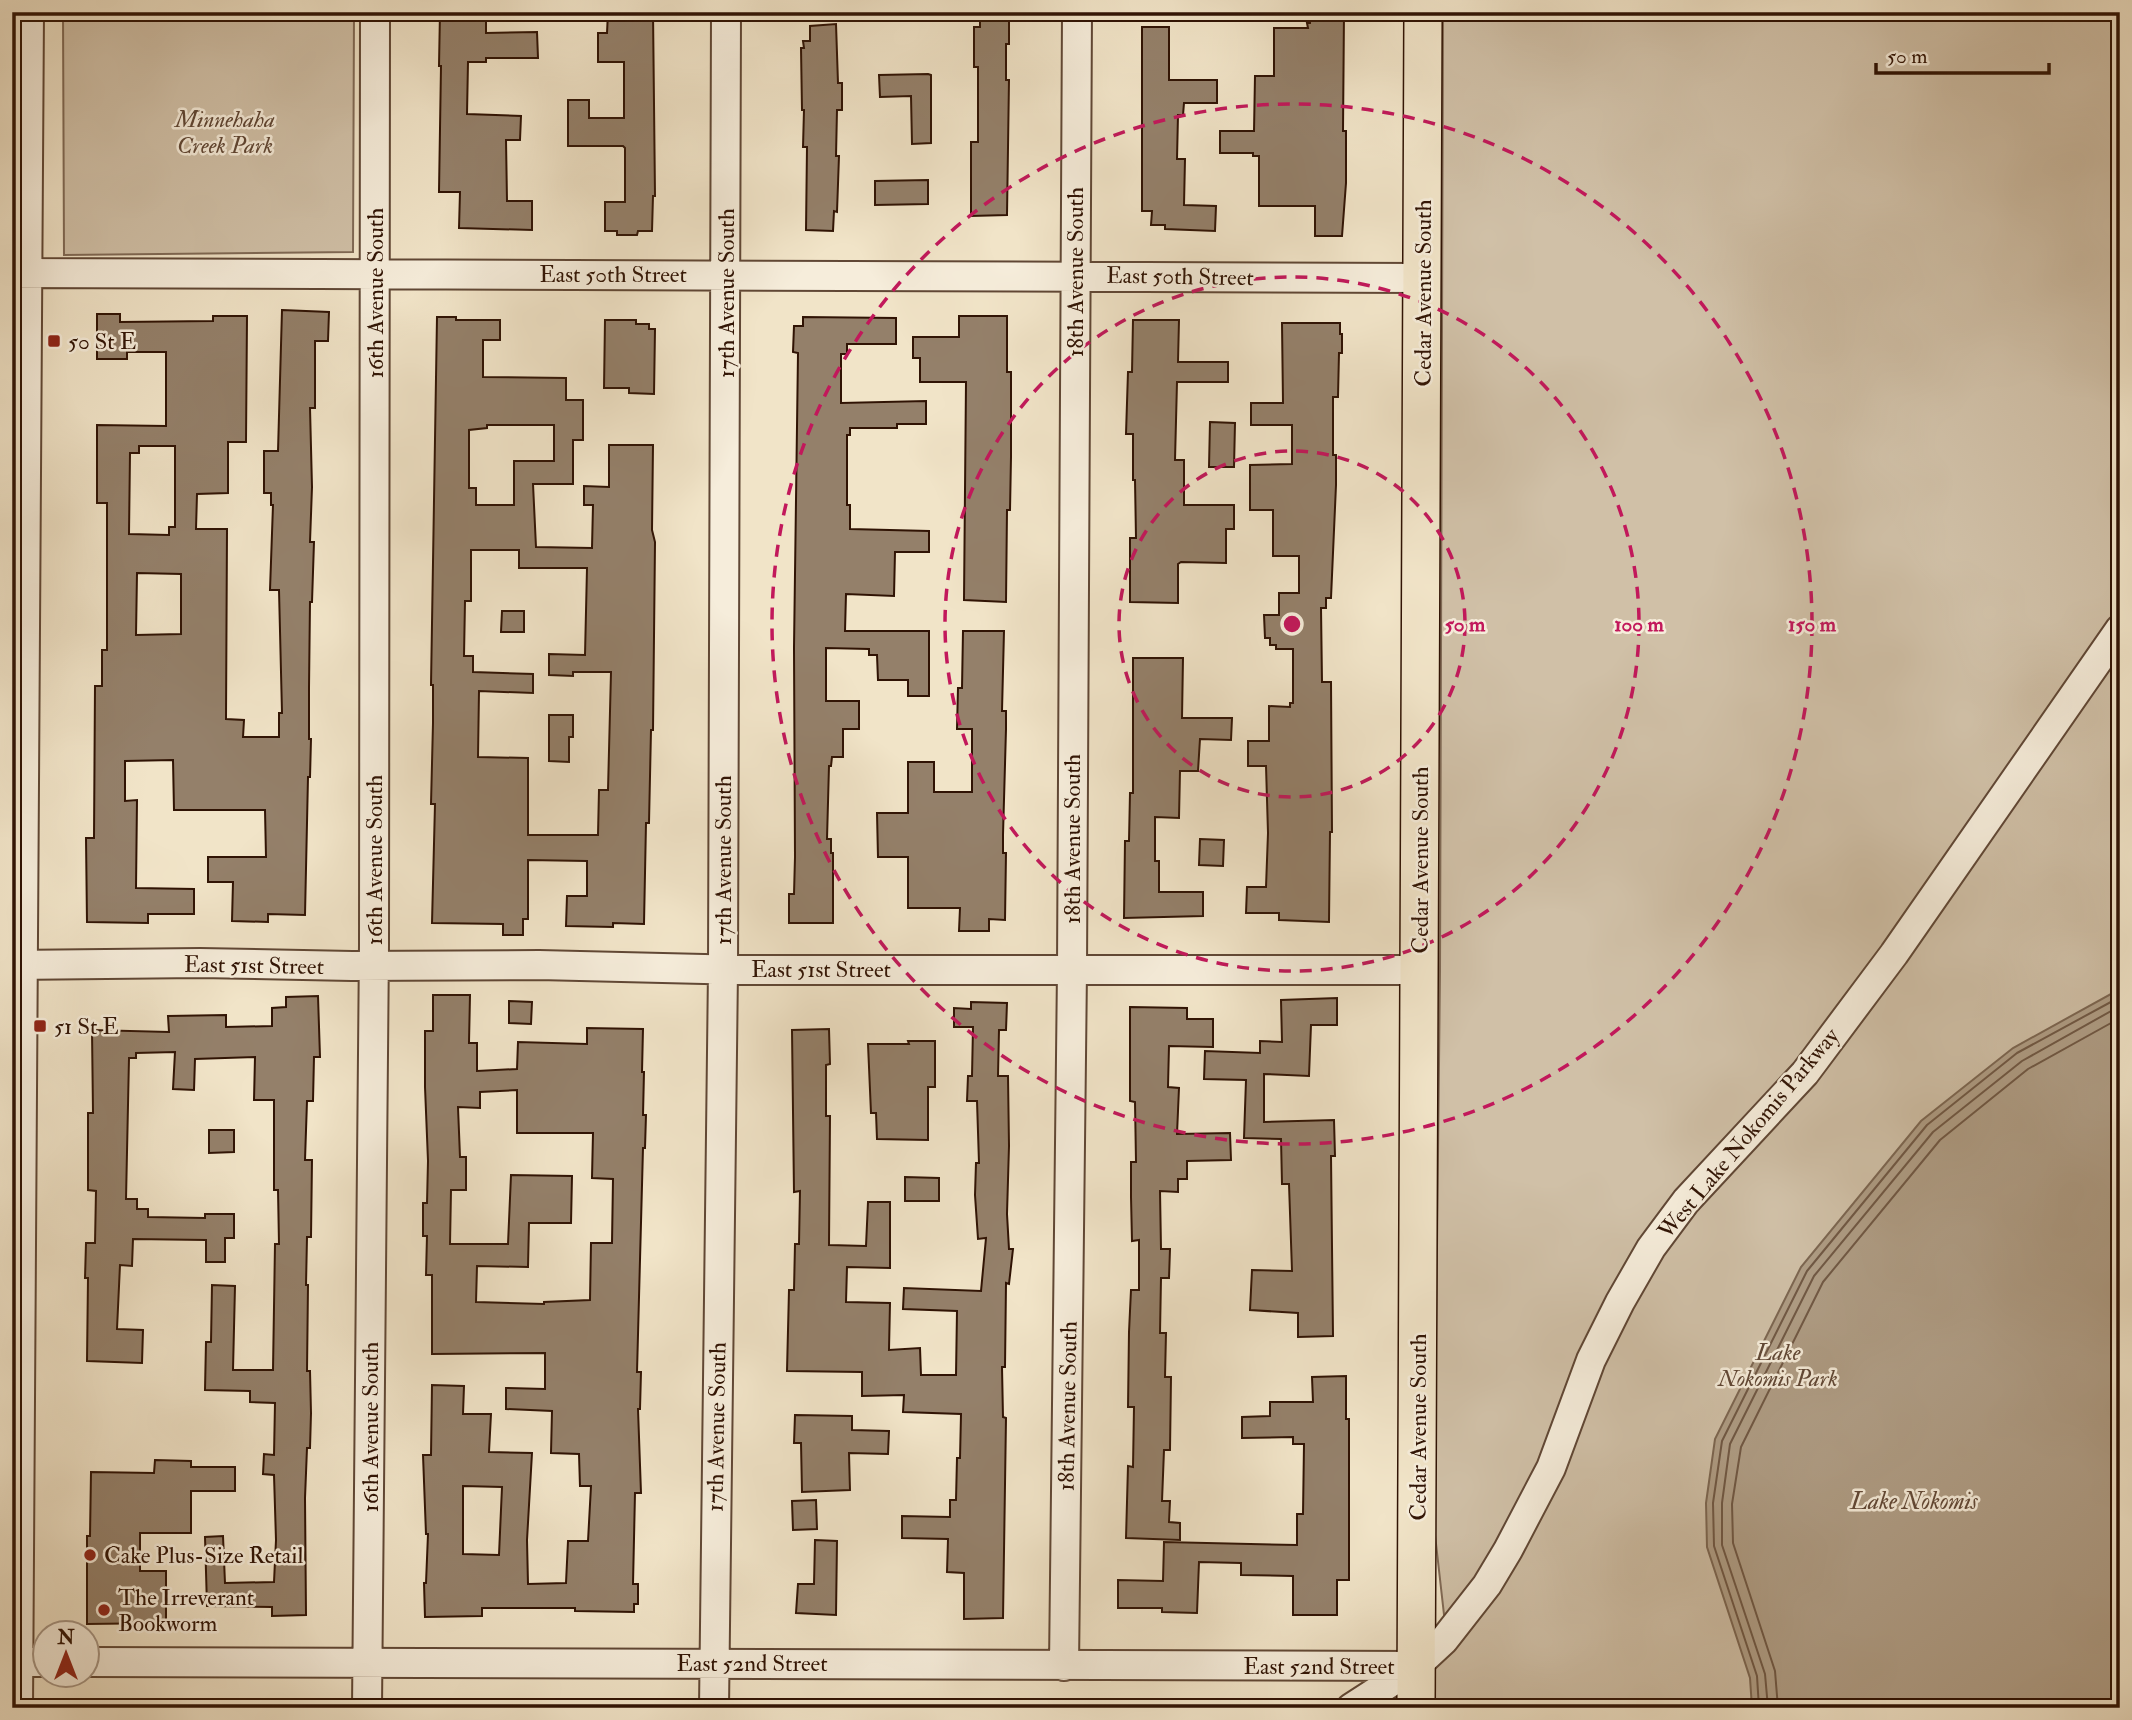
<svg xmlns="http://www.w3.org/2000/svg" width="2132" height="1720" font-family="'IM FELL Double Pica',serif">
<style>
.green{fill:#d0c0a7;stroke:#806a56;stroke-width:2}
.water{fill:#af9d85;stroke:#7c6651;stroke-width:2}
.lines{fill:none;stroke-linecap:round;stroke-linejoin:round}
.shore{stroke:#705844;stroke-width:2}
.building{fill:#94806a;stroke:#301304;stroke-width:2;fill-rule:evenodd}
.minor-casing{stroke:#604735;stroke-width:32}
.major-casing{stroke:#301304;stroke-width:40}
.minor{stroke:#f6eddb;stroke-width:28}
.major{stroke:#f1e4c8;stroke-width:37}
.ring{fill:none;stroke:#c2185b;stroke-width:3.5;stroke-dasharray:12 9}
.poi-dot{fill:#8f2418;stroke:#f6eddb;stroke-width:2.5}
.labels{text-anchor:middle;stroke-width:5;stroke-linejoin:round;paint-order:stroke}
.park-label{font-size:23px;font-style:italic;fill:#604735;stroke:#f6eddb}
.street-label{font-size:23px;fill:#301304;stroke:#f6eddb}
.poi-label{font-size:23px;fill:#301304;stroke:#f6eddb;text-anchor:start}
.water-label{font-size:24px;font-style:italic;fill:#634a38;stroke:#f6eddb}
.centre{fill:#c2185b;stroke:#f6eddb;stroke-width:3.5}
.ring-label{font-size:21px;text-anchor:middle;font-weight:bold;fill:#c2185b;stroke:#f6eddb;stroke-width:5;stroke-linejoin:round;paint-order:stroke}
</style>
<rect width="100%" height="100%" fill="#f1e4c8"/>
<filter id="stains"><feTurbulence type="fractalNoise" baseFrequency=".00286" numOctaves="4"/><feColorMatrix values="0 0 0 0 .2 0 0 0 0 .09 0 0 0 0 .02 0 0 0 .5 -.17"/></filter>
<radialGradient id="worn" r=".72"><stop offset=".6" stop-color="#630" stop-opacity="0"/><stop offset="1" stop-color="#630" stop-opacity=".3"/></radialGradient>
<path class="green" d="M 63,12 L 354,12 L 353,252 L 64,255 Z
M 1443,12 L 2120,12 L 2120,1708 L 1373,1708 L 1448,1650 L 1434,1526 L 1440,971 Z"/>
<path class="water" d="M 2120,989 L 2120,1708 L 1752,1708 L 1750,1678 L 1707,1547 L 1706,1503 L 1715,1439 L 1801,1267 L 1921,1121 L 2013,1048 Z"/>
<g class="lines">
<path class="shore" d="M 1759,1708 L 1757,1676 L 1714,1546 L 1713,1503 L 1722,1441 L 1807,1271 L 1927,1125 L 2017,1053 L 2120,997
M 1768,1708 L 1765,1674 L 1722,1545 L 1722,1503 L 1730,1444 L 1814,1276 L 1933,1132 L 2022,1061 L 2120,1006
M 1778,1708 L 1775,1671 L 1733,1543 L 1732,1504 L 1741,1447 L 1823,1282 L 1940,1140 L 2028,1069 L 2120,1018"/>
</g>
<path class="building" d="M 440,12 L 486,12 L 486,33 L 537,32 L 538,58 L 486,58 L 486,62 L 468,62 L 467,114 L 521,116 L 520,140 L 506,140 L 507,201 L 532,201 L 532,230 L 459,228 L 460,192 L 439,192 L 441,66 L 439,66 Z
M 608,12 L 653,12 L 655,196 L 653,196 L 652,231 L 638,231 L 637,235 L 617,235 L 617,231 L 605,231 L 605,202 L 625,202 L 625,148 L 623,146 L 568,146 L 568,100 L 589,100 L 589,118 L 624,118 L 624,62 L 598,62 L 598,33 L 607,33 Z
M 980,12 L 1009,12 L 1009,44 L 1006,44 L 1006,80 L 1009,80 L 1007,215 L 971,216 L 971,142 L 978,142 L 978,67 L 974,67 L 974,27 L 980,27 Z
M 1310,12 L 1344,12 L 1343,131 L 1346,131 L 1346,183 L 1342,236 L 1315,236 L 1315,206 L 1259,206 L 1259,156 L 1253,156 L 1253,153 L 1220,153 L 1220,131 L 1254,131 L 1255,76 L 1274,76 L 1274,28 L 1308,28 L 1307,23 L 1310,23 Z
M 836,24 L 838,83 L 842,83 L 842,110 L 837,110 L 836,156 L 839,156 L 837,212 L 834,211 L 833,231 L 806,230 L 807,147 L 803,147 L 804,110 L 802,110 L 801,48 L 804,48 L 803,41 L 810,41 L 810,26 Z
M 1142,27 L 1169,27 L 1169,80 L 1217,80 L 1217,103 L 1184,103 L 1183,115 L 1178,115 L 1177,159 L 1185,159 L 1184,205 L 1216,206 L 1215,231 L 1165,229 L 1165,225 L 1151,225 L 1152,211 L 1142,211 Z
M 928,74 L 931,75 L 931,143 L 912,144 L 911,96 L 880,97 L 879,75 Z
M 928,180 L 928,204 L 875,205 L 875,181 Z
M 282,310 L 329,312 L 328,341 L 315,341 L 315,408 L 310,408 L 312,487 L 310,542 L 314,542 L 312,602 L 310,602 L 309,688 L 309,739 L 311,739 L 310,777 L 308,777 L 305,915 L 268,914 L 268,922 L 232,921 L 233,882 L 208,882 L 208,857 L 266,857 L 265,810 L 174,810 L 173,760 L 125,761 L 125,801 L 137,800 L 136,888 L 194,889 L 194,914 L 148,914 L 148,923 L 87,922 L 86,838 L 94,838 L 95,686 L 102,686 L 102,650 L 107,650 L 107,503 L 97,503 L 97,425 L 166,426 L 166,352 L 127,352 L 127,359 L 97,359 L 97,314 L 120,314 L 120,322 L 213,321 L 213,316 L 247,316 L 246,442 L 228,442 L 228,493 L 197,494 L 196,529 L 227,529 L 226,719 L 244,720 L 243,737 L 279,737 L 279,713 L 282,713 L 279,590 L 270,590 L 273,505 L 271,505 L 271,493 L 264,493 L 264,451 L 278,451 ZM 139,446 L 175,446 L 175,527 L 169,527 L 169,535 L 129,534 L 130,453 L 139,453 ZM 137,573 L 181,574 L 181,634 L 136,635 Z
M 959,316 L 1007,316 L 1007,372 L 1011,372 L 1011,457 L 1010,510 L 1007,510 L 1006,602 L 964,600 L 966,382 L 920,382 L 920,358 L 913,358 L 913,337 L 959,337 Z
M 437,317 L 456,317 L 456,320 L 500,320 L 500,340 L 483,340 L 483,377 L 566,378 L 566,400 L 583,400 L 583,440 L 573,440 L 573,484 L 533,484 L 536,547 L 592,548 L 593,505 L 584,505 L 584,486 L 609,487 L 609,445 L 653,445 L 652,530 L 655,542 L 653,730 L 651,730 L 649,823 L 646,823 L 644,924 L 613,923 L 613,927 L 566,926 L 567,896 L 587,896 L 587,861 L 528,860 L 528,919 L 523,919 L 523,935 L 503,935 L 503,924 L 432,923 L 435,804 L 431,804 L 433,723 L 433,685 L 431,685 ZM 487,425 L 554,425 L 554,461 L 514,461 L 514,505 L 476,505 L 476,488 L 469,488 L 469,430 L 487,428 ZM 471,550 L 519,550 L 519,568 L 587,568 L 585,655 L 549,654 L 549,675 L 573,676 L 573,672 L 611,672 L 608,790 L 599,790 L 598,835 L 528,835 L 528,758 L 478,757 L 479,691 L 533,693 L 533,674 L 473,672 L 473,656 L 464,656 L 465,601 L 471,601 Z
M 803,317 L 896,318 L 896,344 L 847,344 L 847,354 L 841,354 L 841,403 L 926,401 L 926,424 L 897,424 L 897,428 L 850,428 L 850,435 L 847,435 L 847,505 L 850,505 L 850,529 L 929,531 L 929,552 L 895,552 L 894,596 L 846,594 L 845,631 L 929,631 L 929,696 L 908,696 L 908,680 L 878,680 L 877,655 L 869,655 L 869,649 L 826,648 L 826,701 L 859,701 L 859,729 L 843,729 L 843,757 L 832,757 L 831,766 L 829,766 L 827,839 L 831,839 L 831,853 L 833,853 L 833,923 L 789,923 L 789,894 L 794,894 L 795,857 L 794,648 L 798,353 L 793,352 L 794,326 L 803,326 Z
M 605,320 L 636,320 L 636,324 L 649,324 L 649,329 L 655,329 L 654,394 L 629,393 L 629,388 L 604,388 Z
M 1133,320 L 1179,320 L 1178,362 L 1228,362 L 1228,382 L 1177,382 L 1175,460 L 1184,460 L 1184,505 L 1234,505 L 1234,529 L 1226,529 L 1226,563 L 1181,562 L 1178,564 L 1178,603 L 1130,602 L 1130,538 L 1136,538 L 1135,480 L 1133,480 L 1133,434 L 1126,434 L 1128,372 L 1132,372 Z
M 1282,323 L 1340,323 L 1340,334 L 1342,334 L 1342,353 L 1339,353 L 1338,397 L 1333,397 L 1333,455 L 1336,455 L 1336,485 L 1331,598 L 1326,598 L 1326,608 L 1321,608 L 1322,682 L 1331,682 L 1332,832 L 1330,832 L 1329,922 L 1279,920 L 1279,913 L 1246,913 L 1247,887 L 1266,887 L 1268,833 L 1266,766 L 1248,766 L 1248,741 L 1269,741 L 1269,706 L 1290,707 L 1290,703 L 1293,703 L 1293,649 L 1276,649 L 1276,645 L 1270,645 L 1270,638 L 1265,638 L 1264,615 L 1279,615 L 1279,593 L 1299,593 L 1299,556 L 1273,556 L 1273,510 L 1250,510 L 1250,465 L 1292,464 L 1292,425 L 1251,425 L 1251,403 L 1283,403 Z
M 1210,422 L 1235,423 L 1234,467 L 1209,467 Z
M 502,611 L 524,611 L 524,632 L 501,632 Z
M 963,631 L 1004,631 L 1002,711 L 1006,711 L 1006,729 L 1003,835 L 1003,853 L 1006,853 L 1005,920 L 989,919 L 989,931 L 959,931 L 960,908 L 908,908 L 908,857 L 878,857 L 877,813 L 908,813 L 908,762 L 934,762 L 934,792 L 972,792 L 972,729 L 957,729 L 958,688 L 962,688 Z
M 1133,658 L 1183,658 L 1182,718 L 1232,718 L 1231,740 L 1200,739 L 1198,771 L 1180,771 L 1179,818 L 1155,817 L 1155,861 L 1159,861 L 1159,892 L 1203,892 L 1203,916 L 1124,918 L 1125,841 L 1129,841 L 1130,793 L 1133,793 Z
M 549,715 L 573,715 L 573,737 L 569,737 L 569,762 L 549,761 Z
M 1200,839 L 1224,840 L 1223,866 L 1199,865 Z
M 433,995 L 470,995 L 469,1043 L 477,1043 L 477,1071 L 517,1069 L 518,1042 L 587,1044 L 587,1028 L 643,1029 L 642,1072 L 644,1072 L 643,1115 L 646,1115 L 645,1148 L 643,1148 L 637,1372 L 641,1372 L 640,1409 L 638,1409 L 641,1493 L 635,1493 L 633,1584 L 638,1584 L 638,1604 L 634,1604 L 634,1612 L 575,1611 L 575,1608 L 482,1608 L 482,1616 L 425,1617 L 424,1583 L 426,1583 L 428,1534 L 426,1534 L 423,1455 L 431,1455 L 432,1385 L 464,1386 L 463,1414 L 491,1414 L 489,1452 L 532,1453 L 527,1540 L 528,1584 L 566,1583 L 568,1541 L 588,1541 L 591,1486 L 580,1486 L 579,1454 L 551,1453 L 552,1411 L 506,1409 L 506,1388 L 545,1389 L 545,1353 L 432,1354 L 432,1275 L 426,1275 L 427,1236 L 423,1236 L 423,1203 L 427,1203 L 428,1161 L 425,1087 L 425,1031 L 433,1031 ZM 517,1090 L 517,1133 L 593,1133 L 592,1178 L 613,1179 L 612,1243 L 591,1243 L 590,1300 L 544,1302 L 544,1304 L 476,1302 L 477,1266 L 528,1267 L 529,1223 L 571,1223 L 572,1176 L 511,1175 L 508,1244 L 450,1244 L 451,1190 L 466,1190 L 466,1157 L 460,1157 L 458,1107 L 480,1108 L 480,1092 ZM 463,1486 L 502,1487 L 499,1555 L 463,1554 Z
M 318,996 L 320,1057 L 314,1057 L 313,1101 L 307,1101 L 305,1160 L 312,1160 L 311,1237 L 307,1237 L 306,1285 L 308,1285 L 307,1371 L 310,1371 L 311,1413 L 310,1448 L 307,1448 L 305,1498 L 306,1615 L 272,1616 L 272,1607 L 207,1606 L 205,1537 L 223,1536 L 225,1583 L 274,1582 L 276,1540 L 274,1475 L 263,1474 L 264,1454 L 274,1455 L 275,1403 L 250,1402 L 250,1391 L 205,1390 L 206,1342 L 211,1342 L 212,1285 L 235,1286 L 233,1370 L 273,1370 L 275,1244 L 279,1244 L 278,1190 L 274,1190 L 274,1100 L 254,1100 L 255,1057 L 195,1059 L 194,1090 L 173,1089 L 175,1052 L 136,1053 L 136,1058 L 129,1058 L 126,1199 L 137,1199 L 137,1209 L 148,1209 L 148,1217 L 205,1218 L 205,1214 L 234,1214 L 234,1238 L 225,1238 L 225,1262 L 206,1262 L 206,1240 L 133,1239 L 132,1266 L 120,1265 L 117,1329 L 143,1330 L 142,1363 L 87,1361 L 88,1278 L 85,1278 L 86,1243 L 95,1243 L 96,1191 L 88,1190 L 88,1113 L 93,1113 L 92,1030 L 169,1032 L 168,1016 L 226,1015 L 226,1027 L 272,1026 L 272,1008 L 286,1007 L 286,997 Z
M 1337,998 L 1337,1025 L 1311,1025 L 1309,1076 L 1264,1074 L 1264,1122 L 1334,1120 L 1335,1156 L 1331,1156 L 1333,1336 L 1298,1337 L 1298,1313 L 1250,1310 L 1252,1270 L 1292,1271 L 1289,1184 L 1282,1184 L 1281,1139 L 1244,1138 L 1246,1080 L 1204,1079 L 1205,1051 L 1260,1053 L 1260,1041 L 1282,1042 L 1281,1000 Z
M 509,1001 L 532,1002 L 531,1024 L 509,1023 Z
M 971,1002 L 1007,1003 L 1006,1030 L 999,1030 L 998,1076 L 1008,1076 L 1009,1146 L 1007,1214 L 1009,1249 L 1013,1249 L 1009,1284 L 1006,1283 L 1005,1367 L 1002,1367 L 1003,1417 L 1006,1418 L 1003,1618 L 964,1619 L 964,1573 L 947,1572 L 948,1539 L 902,1538 L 902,1516 L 950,1517 L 950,1500 L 956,1500 L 957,1458 L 960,1458 L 961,1414 L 903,1412 L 904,1395 L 862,1396 L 862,1372 L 787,1371 L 789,1290 L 794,1290 L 795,1244 L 799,1244 L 800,1191 L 794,1192 L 792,1030 L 829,1029 L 830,1064 L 826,1065 L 826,1116 L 830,1116 L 829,1245 L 866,1246 L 868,1202 L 890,1202 L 890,1268 L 847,1267 L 846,1302 L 890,1303 L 889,1350 L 920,1348 L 921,1375 L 956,1375 L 957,1311 L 903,1309 L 904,1288 L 981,1291 L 986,1238 L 978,1239 L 975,1195 L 976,1163 L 979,1163 L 977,1101 L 967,1101 L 968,1076 L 972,1076 L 973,1027 L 954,1027 L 954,1008 L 971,1009 Z
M 1130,1007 L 1187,1008 L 1187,1019 L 1213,1019 L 1213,1047 L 1169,1046 L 1168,1087 L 1179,1088 L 1177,1134 L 1230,1133 L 1231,1160 L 1187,1161 L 1187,1179 L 1178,1179 L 1178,1192 L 1160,1191 L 1161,1249 L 1170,1249 L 1169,1278 L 1161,1278 L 1160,1333 L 1166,1333 L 1165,1377 L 1171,1377 L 1170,1450 L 1164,1450 L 1162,1501 L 1170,1501 L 1169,1522 L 1180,1523 L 1180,1540 L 1126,1538 L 1128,1466 L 1133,1467 L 1134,1407 L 1128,1407 L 1129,1332 L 1131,1290 L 1139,1290 L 1139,1240 L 1132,1241 L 1131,1197 L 1131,1162 L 1136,1162 L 1135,1102 L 1130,1101 Z
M 908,1041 L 935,1041 L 935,1087 L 928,1087 L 928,1140 L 877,1139 L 876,1113 L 871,1113 L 868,1044 L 909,1044 Z
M 209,1130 L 234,1130 L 234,1152 L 209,1153 Z
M 905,1177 L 939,1178 L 939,1201 L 905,1201 Z
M 1346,1376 L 1346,1419 L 1349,1419 L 1349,1580 L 1337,1580 L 1337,1615 L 1293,1615 L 1293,1576 L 1241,1575 L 1241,1563 L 1199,1562 L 1197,1613 L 1162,1612 L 1162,1608 L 1118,1608 L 1118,1580 L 1163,1581 L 1164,1542 L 1297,1545 L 1297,1514 L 1303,1514 L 1304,1444 L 1293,1444 L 1293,1437 L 1242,1438 L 1242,1417 L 1270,1416 L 1270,1402 L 1313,1402 L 1312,1377 Z
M 795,1415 L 852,1416 L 852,1430 L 889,1431 L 888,1454 L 849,1453 L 850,1490 L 802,1492 L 801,1443 L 794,1443 Z
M 155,1460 L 191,1461 L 191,1467 L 235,1467 L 235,1491 L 191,1491 L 191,1533 L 140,1533 L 140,1571 L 166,1571 L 166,1623 L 87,1624 L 87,1536 L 90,1536 L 91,1472 L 154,1473 Z
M 816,1500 L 817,1529 L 793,1530 L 792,1501 Z
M 815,1540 L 837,1541 L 836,1615 L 796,1613 L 798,1584 L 814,1584 Z"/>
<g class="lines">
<g class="minor-casing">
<path id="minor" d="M 12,273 L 1423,278
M 12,965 L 200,963 L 352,966 L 539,965 L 745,970 L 1420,970
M 12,1662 L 46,1662
M 88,1662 L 1416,1666
M 1064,1666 L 1072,970 L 1077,12
M 18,1708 L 29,12
M 367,1708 L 374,945 L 375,12
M 714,1708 L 723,970 L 726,12
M 1351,1708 L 1416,1666 L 1444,1640 L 1487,1585 L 1508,1550 L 1551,1468 L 1591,1360 L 1620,1302 L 1651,1248 L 1686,1201 L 1805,1073 L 1894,954 L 2120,629"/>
</g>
<g class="major-casing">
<path id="major" d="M 1416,1708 L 1423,12"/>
</g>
<use href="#minor" class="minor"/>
<use href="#major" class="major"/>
</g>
<g class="ring">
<circle cx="1292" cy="624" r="173"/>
<circle cx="1292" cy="624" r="347"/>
<circle cx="1292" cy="624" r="520"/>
</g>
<g class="poi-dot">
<rect x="47" y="334" width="14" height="14" rx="3.5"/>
<rect x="33" y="1019" width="14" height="14" rx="3.5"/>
<circle cx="90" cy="1555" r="7"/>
<circle cx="104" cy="1610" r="7"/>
</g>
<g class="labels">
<g class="park-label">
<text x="225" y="127">Minnehaha<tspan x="225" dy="26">Creek Park</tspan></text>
<text x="1778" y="1360">Lake<tspan x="1778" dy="26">Nokomis Park</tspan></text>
</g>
<g class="street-label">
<text transform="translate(1075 272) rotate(-90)" y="8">18th Avenue South</text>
<text x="613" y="282">East 50th Street</text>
<text transform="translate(1180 276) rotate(1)" y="8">East 50th Street</text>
<text transform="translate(375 293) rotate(-90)" y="8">16th Avenue South</text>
<text transform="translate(726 293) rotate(-90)" y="8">17th Avenue South</text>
<text transform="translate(1423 293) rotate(-90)" y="8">Cedar Avenue South</text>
<text transform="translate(1072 839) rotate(-90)" y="8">18th Avenue South</text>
<text transform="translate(374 860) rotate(-90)" y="8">16th Avenue South</text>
<text transform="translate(723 860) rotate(-90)" y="8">17th Avenue South</text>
<text transform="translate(1420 860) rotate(-90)" y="8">Cedar Avenue South</text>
<text transform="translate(254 965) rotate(1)" y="8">East 51st Street</text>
<text x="821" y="977">East 51st Street</text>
<text transform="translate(1748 1133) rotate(-50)" y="8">West Lake Nokomis Parkway</text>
<text transform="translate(1067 1406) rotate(-89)" y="8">18th Avenue South</text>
<text transform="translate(370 1427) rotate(-90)" y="8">16th Avenue South</text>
<text transform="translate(716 1427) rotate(-89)" y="8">17th Avenue South</text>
<text transform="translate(1418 1427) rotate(-90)" y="8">Cedar Avenue South</text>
<text x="752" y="1671">East 52nd Street</text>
<text x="1319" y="1674">East 52nd Street</text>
</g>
<g class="poi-label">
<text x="68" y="349">50 St E</text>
<text x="54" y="1034">51 St E</text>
<text x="104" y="1563">Cake Plus-Size Retail</text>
<text x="118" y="1605">The Irreverant<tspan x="118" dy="26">Bookworm</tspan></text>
</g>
<g class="water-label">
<text x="1914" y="1509">Lake Nokomis</text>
</g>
</g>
<circle cx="1292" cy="624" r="10" class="centre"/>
<g class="ring-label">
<text x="1465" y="631">50 m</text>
<text x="1639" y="631">100 m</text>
<text x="1812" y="631">150 m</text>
</g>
<rect width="2132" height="1720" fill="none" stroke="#f1e4c8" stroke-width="42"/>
<rect x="14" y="14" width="2104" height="1692" fill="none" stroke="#301304" stroke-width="3.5"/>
<rect x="21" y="21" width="2090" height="1678" fill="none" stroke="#301304" stroke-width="2"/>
<g transform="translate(66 1654)"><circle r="33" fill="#f6eddb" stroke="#a79685" stroke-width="2"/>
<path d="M0-5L12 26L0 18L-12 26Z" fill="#8f2418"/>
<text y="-10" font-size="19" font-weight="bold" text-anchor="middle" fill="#301304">N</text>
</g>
<path d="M1876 63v10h173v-10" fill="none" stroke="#301304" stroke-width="3.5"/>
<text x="1887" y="63" font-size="21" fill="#301304" stroke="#f6eddb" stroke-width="5" paint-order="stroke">50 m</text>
<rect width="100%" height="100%" filter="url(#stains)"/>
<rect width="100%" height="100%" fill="url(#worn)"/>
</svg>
